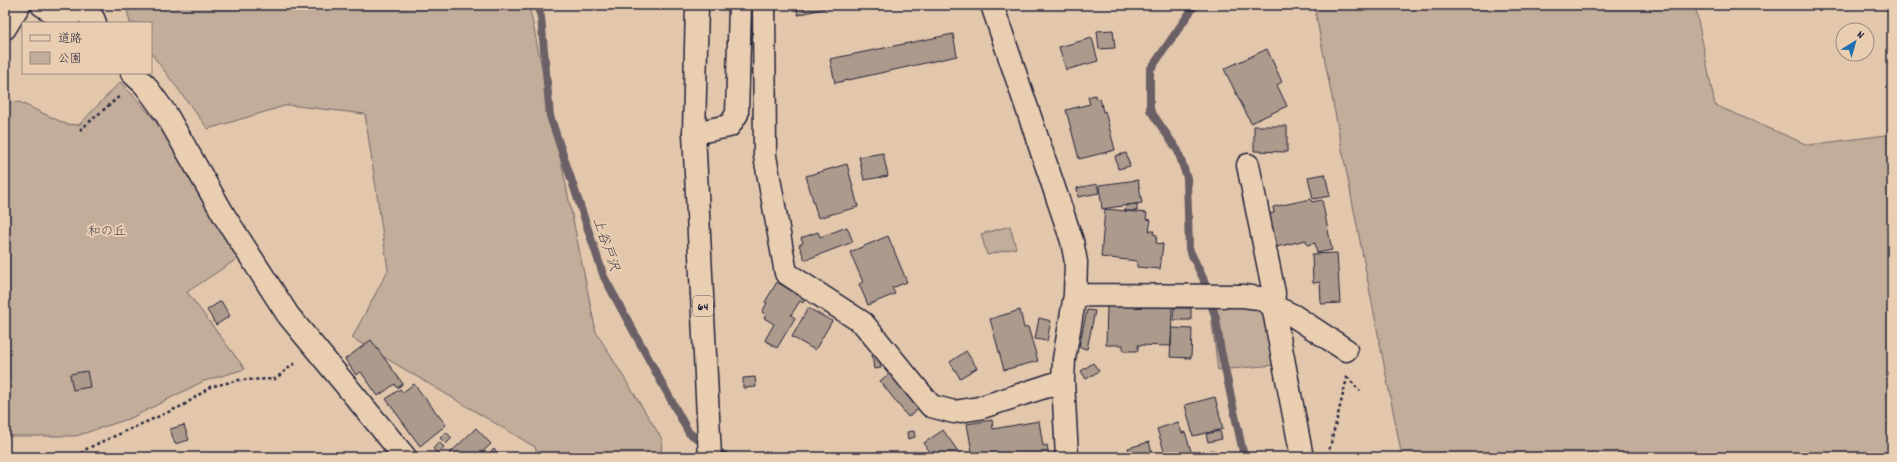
<svg xmlns="http://www.w3.org/2000/svg" width="1897" height="462" font-family="Dekko,'Klee One',sans-serif">
<style>
.green{fill:#c2ac9a;stroke:#72676a}
.lines{fill:none;stroke-linecap:round;stroke-linejoin:round}
.stream{stroke:#6b6066;stroke-width:8}
.building{fill:#ac9a8c;stroke:#22223b}
.minor-casing{stroke:#22223b;stroke-width:25}
.major-casing{stroke:#22223b;stroke-width:25}
.path{stroke:#22223b;stroke-width:2.5;stroke-dasharray:3 3;stroke-linecap:butt}
.minor{stroke:#eaceb1;stroke-width:22}
.major{stroke:#eaceb1;stroke-width:22}
.labels{text-anchor:middle;stroke-width:4;stroke-linejoin:round;paint-order:stroke}
.shield{fill:#eaceb1;stroke:#5e565e;stroke-width:1}
.shield-label{font-size:12px;font-weight:bold;fill:#22223b}
.park-label{font-size:13px;fill:#423e4e;stroke:#eaceb1}
.water-label{font-size:14px;font-style:italic;fill:#464150;stroke:#eaceb1}
</style>
<rect width="100%" height="100%" fill="#e2c7ac"/>
<filter id="ink" filterUnits="userSpaceOnUse"><feTurbulence type="fractalNoise" baseFrequency=".025" numOctaves="2"/><feDisplacementMap in="SourceGraphic" scale="8" xChannelSelector="R" yChannelSelector="G"/><feConvolveMatrix kernelMatrix="1 2 1 2 8 2 1 2 1" color-interpolation-filters="sRGB"/></filter>
<g filter="url(#ink)">
<path class="green" d="M 126,5 L 529,5 L 596,332 L 662,439 L 661,457 L 538,457 L 535,447 L 352,338 L 388,270 L 365,114 L 288,105 L 208,129 L 151,53 L 151,23 L 130,23 Z
M 1314,5 L 1695,5 L 1715,105 L 1808,145 L 1886,135 L 1892,128 L 1892,457 L 1402,457 Z
M 120,82 C 171,131 205,195 243,255 L 187,292 L 245,369 L 204,381 L 131,418 L 76,436 L 5,436 L 5,103 L 19,102 L 66,124 L 79,125 Z
M 1010,226 L 1016,248 L 987,255 L 981,234 Z
M 1221,300 L 1264,310 L 1275,365 L 1218,370 L 1211,315 L 1207,303 Z"/>
<g class="lines">
<path class="stream" d="M 537,5 L 541,17 L 550,116 L 604,277 L 689,433 L 727,457
M 1195,5 L 1150,70 L 1150,110 L 1178,151 L 1187,178 L 1189,249 L 1203,278 L 1216,318 L 1220,346 L 1244,457"/>
</g>
<path class="building" d="M 796,5 L 828,5 L 829,7 L 798,15 Z
M 1113,30 L 1115,48 L 1099,49 L 1097,31 Z
M 953,34 L 957,56 L 835,83 L 830,59 Z
M 1092,38 L 1098,61 L 1066,70 L 1059,47 Z
M 1267,49 L 1282,82 L 1277,85 L 1287,106 L 1251,123 L 1224,69 Z
M 1095,95 L 1096,99 L 1100,98 L 1103,112 L 1105,111 L 1115,150 L 1079,159 L 1066,110 L 1090,104 L 1088,97 Z
M 1254,126 L 1287,126 L 1287,152 L 1254,151 Z
M 883,153 L 888,176 L 864,180 L 859,157 Z
M 1126,153 L 1130,166 L 1118,169 L 1115,156 Z
M 847,164 L 858,207 L 818,218 L 806,176 Z
M 1325,174 L 1330,196 L 1313,199 L 1308,177 Z
M 1138,180 L 1142,203 L 1102,209 L 1099,185 Z
M 1097,184 L 1099,193 L 1078,197 L 1077,188 Z
M 1311,199 L 1312,202 L 1322,200 L 1332,250 L 1317,253 L 1315,243 L 1307,245 L 1306,240 L 1272,248 L 1265,215 L 1274,213 L 1273,207 Z
M 1137,204 L 1137,211 L 1125,211 L 1126,205 Z
M 1105,209 L 1147,213 L 1146,219 L 1151,220 L 1149,231 L 1154,231 L 1153,234 L 1157,235 L 1156,243 L 1163,244 L 1160,269 L 1137,267 L 1137,261 L 1101,257 Z
M 847,227 L 853,242 L 805,260 L 799,245 L 803,243 L 801,238 L 818,232 L 820,237 Z
M 888,236 L 907,282 L 892,288 L 895,294 L 868,305 L 859,284 L 863,282 L 850,252 Z
M 1337,253 L 1340,303 L 1321,304 L 1320,282 L 1313,283 L 1312,254 Z
M 777,282 L 805,299 L 803,303 L 800,301 L 791,315 L 795,318 L 777,348 L 765,340 L 774,324 L 764,318 L 766,315 L 762,312 L 767,303 L 765,302 Z
M 221,301 L 230,316 L 216,325 L 207,310 Z
M 1107,305 L 1172,306 L 1171,346 L 1138,345 L 1138,351 L 1123,351 L 1123,345 L 1106,345 Z
M 808,308 L 832,321 L 815,350 L 792,337 Z
M 1174,308 L 1191,308 L 1191,320 L 1173,320 Z
M 1020,310 L 1024,328 L 1028,327 L 1038,361 L 1004,370 L 990,319 Z
M 1087,310 L 1095,311 L 1087,349 L 1079,347 Z
M 1039,318 L 1051,321 L 1047,341 L 1035,339 Z
M 1172,328 L 1192,329 L 1191,358 L 1170,357 Z
M 371,340 L 403,384 L 397,388 L 395,384 L 378,396 L 361,372 L 356,375 L 345,359 Z
M 966,351 L 977,368 L 960,378 L 950,362 Z
M 879,353 L 881,368 L 874,369 L 872,354 Z
M 1093,363 L 1099,371 L 1086,379 L 1081,371 Z
M 87,371 L 90,387 L 73,390 L 70,374 Z
M 891,372 L 919,409 L 908,417 L 880,381 Z
M 755,377 L 756,387 L 743,388 L 743,378 Z
M 414,384 L 446,425 L 420,446 L 386,399 L 400,389 L 403,392 Z
M 1215,397 L 1223,429 L 1193,436 L 1185,405 Z
M 992,420 L 993,429 L 1039,421 L 1043,446 L 1047,445 L 1049,457 L 973,457 L 967,424 Z
M 1178,422 L 1182,433 L 1185,432 L 1192,454 L 1187,455 L 1188,457 L 1166,457 L 1157,429 Z
M 184,425 L 189,440 L 175,444 L 170,429 Z
M 476,428 L 491,444 L 477,457 L 446,457 Z
M 943,430 L 962,457 L 933,457 L 924,443 Z
M 914,431 L 915,437 L 908,439 L 907,432 Z
M 1220,431 L 1222,439 L 1208,442 L 1206,434 Z
M 446,432 L 452,438 L 446,444 L 440,438 Z
M 439,442 L 444,447 L 438,454 L 433,449 Z
M 1149,442 L 1153,457 L 1130,457 L 1128,448 Z
M 494,449 L 501,457 L 485,457 Z
M 1211,450 L 1224,455 L 1224,457 L 1208,457 Z"/>
<g class="lines">
<g class="minor-casing">
<path id="minor" d="M 42,5 L 68,23
M 74,5 L 93,18 L 95,23
M 764,5 L 765,156 L 786,273 L 863,323 L 931,406 L 954,412 L 979,408 L 1063,381
M 992,5 L 1072,241 L 1076,262 L 1075,295 L 1064,359 L 1063,381 L 1067,457
M 5,28 L 19,5
M 132,73 L 145,85 L 166,114 L 225,217 L 288,315 L 405,457
M 694,133 L 729,126 L 737,114 L 740,5
M 1248,165 L 1274,293 L 1273,306 L 1294,316 L 1346,350
M 1075,295 L 1243,296 L 1259,298 L 1273,306 L 1302,457"/>
</g>
<g class="major-casing">
<path id="major" d="M 697,5 L 694,133 L 710,457"/>
</g>
<path class="path" d="M 80,130 L 121,95
M 1347,377 L 1360,391
M 1328,455 L 1348,374
M 76,457 L 88,448 L 184,405 L 210,387 L 239,380 L 275,379 L 295,363"/>
<use href="#minor" class="minor"/>
<use href="#major" class="major"/>
</g>
</g>
<g class="labels">
<rect class="shield" x="693" y="296" width="20" height="20" rx="3"/>
<g class="shield-label">
<text x="703" y="310">64</text>
</g>
<g class="park-label">
<text x="107" y="235">和の丘</text>
</g>
<g class="water-label">
<text transform="translate(607 244) rotate(71)" y="5">上谷戸沢</text>
</g>
</g>
<rect width="1897" height="462" fill="none" stroke="#eaceb1" stroke-width="20"/>
<rect x="10" y="10" width="1877" height="442" fill="none" stroke="#22223b" stroke-width="1.5" filter="url(#ink)"/>
<rect x="22" y="22" width="130" height="52" fill="#eaceb1" stroke="#9a8982"/>
<rect x="30" y="35" width="20" height="6" fill="#eaceb1" stroke="#9a8982"/>
<text x="58" y="42" font-size="12" fill="#22223b">道路</text>
<rect x="30" y="52" width="20" height="12" fill="#c2ac9a" stroke="#9a8982"/>
<text x="58" y="62" font-size="12" fill="#22223b">公園</text>
<g transform="translate(1855 42) rotate(37)"><circle r="19" fill="#eaceb1" stroke="#9a8982"/>
<path d="M0-3L7 15L0 10L-7 15Z" fill="#1f6fb2"/>
<text y="-6" font-size="11" font-weight="bold" text-anchor="middle" fill="#22223b">N</text>
</g>
</svg>
